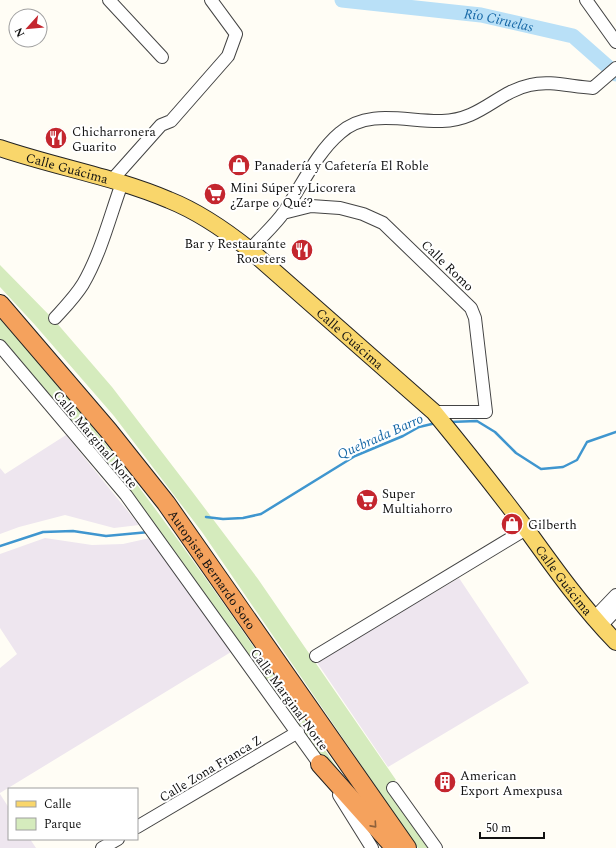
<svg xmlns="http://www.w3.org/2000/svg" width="616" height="848" font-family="Spectral,serif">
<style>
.industrial{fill:#eee6ef}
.green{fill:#d5ebbd}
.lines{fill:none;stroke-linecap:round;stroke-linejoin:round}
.stream{stroke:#3f96cf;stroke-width:2.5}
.river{stroke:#b9e0f7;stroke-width:15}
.minor-casing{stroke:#444;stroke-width:14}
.major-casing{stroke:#222;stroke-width:18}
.highway-casing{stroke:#222;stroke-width:20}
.minor{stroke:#fff;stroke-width:12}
.major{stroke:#f9d66b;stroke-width:16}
.highway{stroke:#f5a25d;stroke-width:18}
.oneway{stroke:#8e613b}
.labels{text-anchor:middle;stroke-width:4;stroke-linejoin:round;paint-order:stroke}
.poi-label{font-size:13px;fill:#111;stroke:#fff;text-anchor:start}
.street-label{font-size:13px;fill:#111;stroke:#fff}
.water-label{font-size:14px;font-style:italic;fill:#1768a6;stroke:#fff}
</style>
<rect width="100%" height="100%" fill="#fffdf5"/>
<path class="industrial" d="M 66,435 L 139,525 L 114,528 L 65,515 L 19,527 L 0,534 L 0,468 L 5,474 Z
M 45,538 L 92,545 L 123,544 L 150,538 L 231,652 L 0,793 L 0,668 L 17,654 L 0,628 L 0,554 Z
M 459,578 L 529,683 L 388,767 L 316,661 Z
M 0,794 L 9,808 L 9,839 L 30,839 L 36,848 L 0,848 Z"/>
<path class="green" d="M 0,265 L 55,321 L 112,387 L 191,490 L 258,579 L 396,780 L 388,786 L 432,848 L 418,848 L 202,532 L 114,416 L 35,325 L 0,287 Z
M 0,319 C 139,470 250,644 368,812 L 322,763 L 71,423 L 0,340 Z"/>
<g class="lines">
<path class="stream" d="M 449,422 L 477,421 L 495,432 L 516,453 L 541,469 L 563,467 L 577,460 L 587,442 L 616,432
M 206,517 L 223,519 L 243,518 L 261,514 L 355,456 L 403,436 L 419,427 L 436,423
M 0,546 L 43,532 L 73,531 L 106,536 L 149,532"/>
<path class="river" id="s1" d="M 342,0 L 481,15 L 573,36 L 616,74"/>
<g class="minor-casing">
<path id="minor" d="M 109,0 L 162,57
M 586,0 L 616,42
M 112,180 L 161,125 L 171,121 L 228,56 L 236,34 L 211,0
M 283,213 L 311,206 L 340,208 L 363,214 L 383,223 L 471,308 L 475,318 L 486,412 L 434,412
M 250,250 C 261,237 275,225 284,212 C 301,187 317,152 340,133 C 368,108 407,122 442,121 C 481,120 497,92 530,85 C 550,80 572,87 593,88 L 616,68
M 55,318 C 65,307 75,297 83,284 C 101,253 110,216 122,183
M 0,346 L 126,495 L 323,769
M 594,618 L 616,595
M 601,626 L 616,610
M 316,656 L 526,529
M 393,788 L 436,848
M 339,795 L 372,848
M 137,827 L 298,732
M 102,848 L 118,839"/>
</g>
<g class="major-casing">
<g id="major">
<path id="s2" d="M 0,148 C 56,167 115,177 169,200 C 199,212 225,230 250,250 L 434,412 C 466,451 497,490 527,530 C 555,569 583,608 616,642"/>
</g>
</g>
<g class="highway-casing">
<g id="highway">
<path id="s3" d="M 0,304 L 108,430 L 166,503 L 407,848"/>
<path d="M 320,764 L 395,848"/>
</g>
</g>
<use href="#minor" class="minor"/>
<use href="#major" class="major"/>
<use href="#highway" class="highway"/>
</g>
<defs><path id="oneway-chevron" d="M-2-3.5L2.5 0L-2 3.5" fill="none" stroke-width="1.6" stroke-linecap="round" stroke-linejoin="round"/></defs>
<use class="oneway" href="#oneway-chevron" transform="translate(374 825) rotate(48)"/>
<defs>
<g id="restaurant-disc" transform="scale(1.15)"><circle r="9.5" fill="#c4262e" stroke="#fff"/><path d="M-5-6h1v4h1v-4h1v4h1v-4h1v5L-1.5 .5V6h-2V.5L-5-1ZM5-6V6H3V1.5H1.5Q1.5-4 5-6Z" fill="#fff"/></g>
<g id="shop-disc" transform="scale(1.15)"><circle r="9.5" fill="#c4262e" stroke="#fff"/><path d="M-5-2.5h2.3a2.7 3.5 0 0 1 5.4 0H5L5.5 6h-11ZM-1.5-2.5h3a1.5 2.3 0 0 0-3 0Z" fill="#fff"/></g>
<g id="supermarket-disc" transform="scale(1.15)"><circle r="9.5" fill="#c4262e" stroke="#fff"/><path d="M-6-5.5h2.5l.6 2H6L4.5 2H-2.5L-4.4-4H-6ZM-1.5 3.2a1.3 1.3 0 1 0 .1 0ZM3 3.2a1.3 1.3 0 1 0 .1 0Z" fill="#fff"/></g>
<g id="building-disc" transform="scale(1.15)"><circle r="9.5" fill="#c4262e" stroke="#fff"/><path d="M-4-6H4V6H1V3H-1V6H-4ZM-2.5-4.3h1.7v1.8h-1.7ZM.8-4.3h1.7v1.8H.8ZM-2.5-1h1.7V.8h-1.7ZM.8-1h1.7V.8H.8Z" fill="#fff"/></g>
</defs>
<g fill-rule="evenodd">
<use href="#restaurant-disc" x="56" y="138"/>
<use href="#shop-disc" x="239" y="165"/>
<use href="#supermarket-disc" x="215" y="194"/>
<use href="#restaurant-disc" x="302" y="250"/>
<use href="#supermarket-disc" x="367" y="500"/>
<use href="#shop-disc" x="512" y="524"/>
<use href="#building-disc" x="445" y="782"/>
</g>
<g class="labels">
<g class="poi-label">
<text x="72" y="136">Chicharronera<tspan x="72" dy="15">Guarito</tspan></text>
<text x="254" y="170">Panadería y Cafetería El Roble</text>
<text x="230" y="192">Mini Súper y Licorera<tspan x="230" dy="15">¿Zarpe o Qué?</tspan></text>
<text x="286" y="248" text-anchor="end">Bar y Restaurante<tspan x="286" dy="15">Roosters</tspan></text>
<text x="382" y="498">Super<tspan x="382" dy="15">Multiahorro</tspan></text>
<text x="528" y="529">Gilberth</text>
<text x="460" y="780">American<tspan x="460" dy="15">Export Amexpusa</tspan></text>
</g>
<g class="street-label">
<text dy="5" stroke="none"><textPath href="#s2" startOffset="70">Calle Guácima</textPath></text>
<text transform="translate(448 265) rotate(44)" y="5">Calle Romo</text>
<text dy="5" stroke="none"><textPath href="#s2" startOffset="406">Calle Guácima</textPath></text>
<text transform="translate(96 439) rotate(50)" y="5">Calle Marginal Norte</text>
<text dy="5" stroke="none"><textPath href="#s3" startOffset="340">Autopista Bernardo Soto</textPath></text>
<text dy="5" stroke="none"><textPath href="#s2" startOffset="730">Calle Guácima</textPath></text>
<text transform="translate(290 699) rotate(54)" y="5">Calle Marginal Norte</text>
<text transform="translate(210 768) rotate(-31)" y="5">Calle Zona Franca Z</text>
</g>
<g class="water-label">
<text dy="5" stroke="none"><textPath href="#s1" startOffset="158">Río Ciruelas</textPath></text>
<text transform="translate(380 436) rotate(-24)" y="5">Quebrada Barro</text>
</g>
</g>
<rect x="8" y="788" width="130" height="52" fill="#ffffff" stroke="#a0a0a0"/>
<rect x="16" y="801" width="20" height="6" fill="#f9d66b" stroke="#a0a0a0"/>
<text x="44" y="808" font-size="12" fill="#111111">Calle</text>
<rect x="16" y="818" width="20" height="12" fill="#d5ebbd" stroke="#a0a0a0"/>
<text x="44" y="828" font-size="12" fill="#111111">Parque</text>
<g transform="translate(28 28) rotate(243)"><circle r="19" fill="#ffffff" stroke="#a0a0a0"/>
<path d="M0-3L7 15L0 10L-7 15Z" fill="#c4262e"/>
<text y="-6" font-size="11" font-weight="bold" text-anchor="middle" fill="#111111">N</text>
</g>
<path d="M480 832v6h64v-6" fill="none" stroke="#111111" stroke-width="2"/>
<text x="486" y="832" font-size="12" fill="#111111" stroke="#ffffff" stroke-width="3" paint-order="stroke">50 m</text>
</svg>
